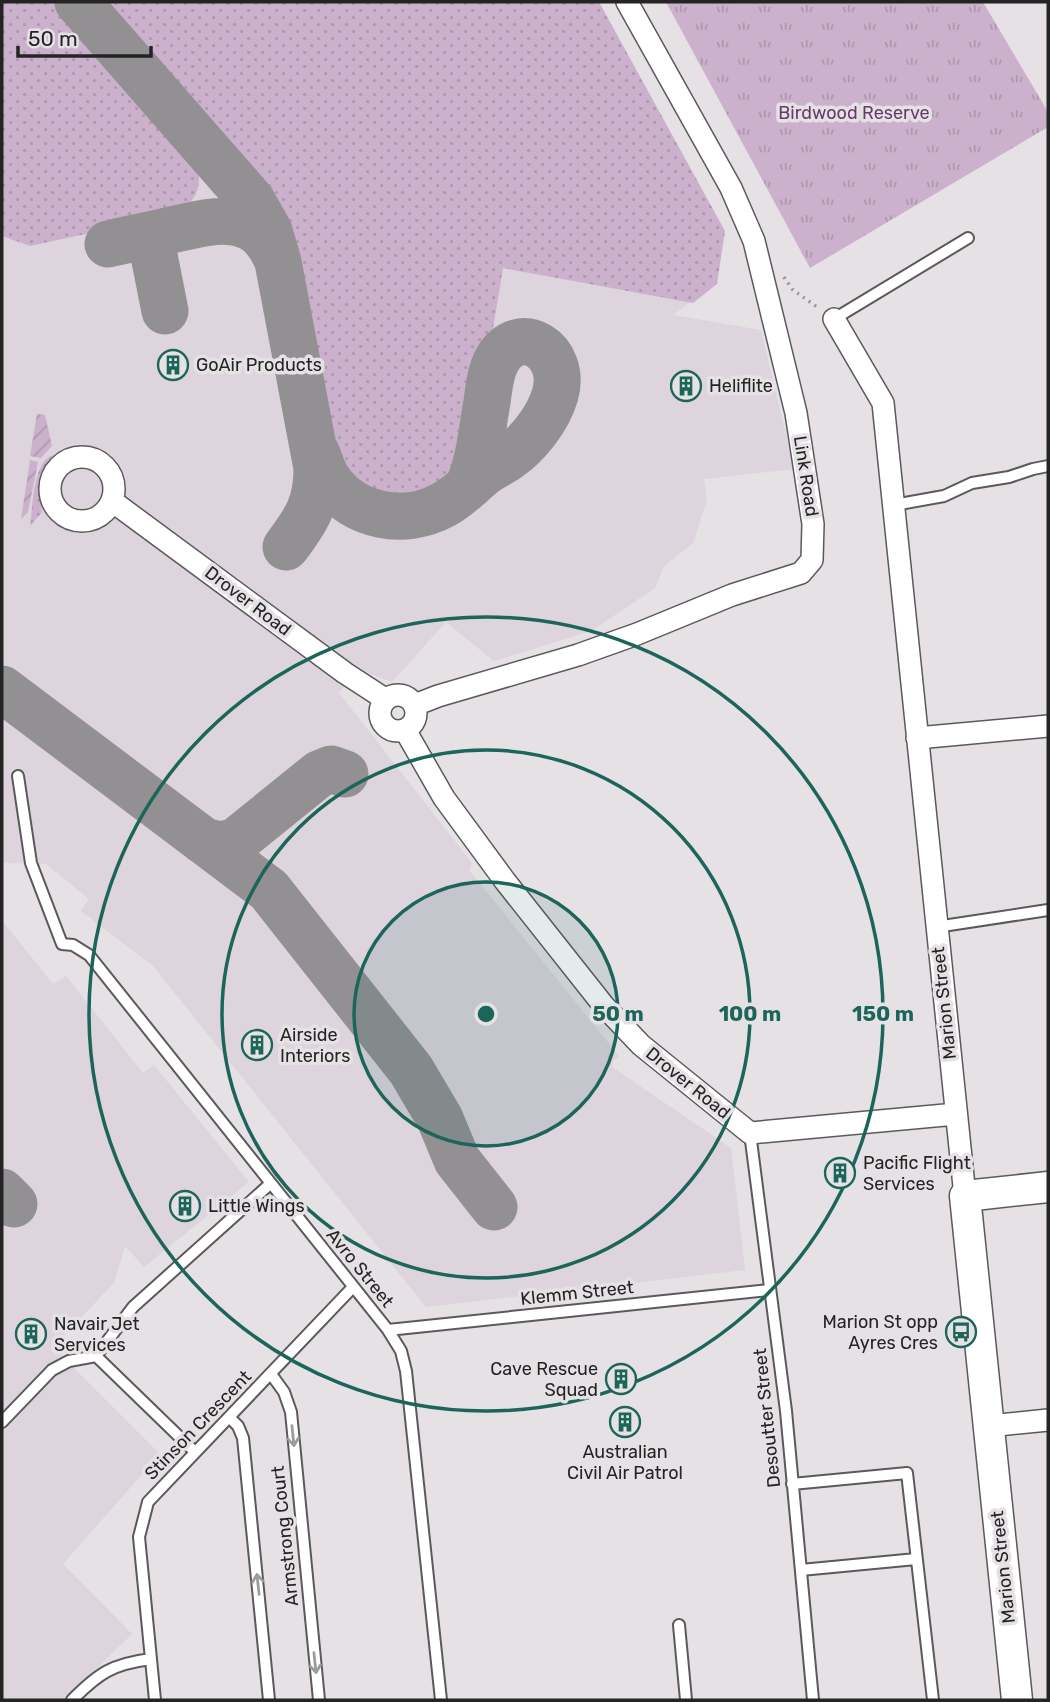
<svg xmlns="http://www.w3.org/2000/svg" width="1050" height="1702" font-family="Rubik,sans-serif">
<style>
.built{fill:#ddd4dd}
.grass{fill:url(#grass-dots)}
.park{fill:url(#park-tufts)}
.garden{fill:url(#garden-furrows)}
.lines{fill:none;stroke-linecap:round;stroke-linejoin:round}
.taxiway{stroke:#929092;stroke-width:47}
.service-casing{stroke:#5c595c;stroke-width:14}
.minor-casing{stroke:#5c595c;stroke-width:24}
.secondary-casing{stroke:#5c595c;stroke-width:33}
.path{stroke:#9a979a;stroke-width:3.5;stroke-dasharray:2 5;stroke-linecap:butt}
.service{stroke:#fff;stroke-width:10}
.minor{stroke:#fff;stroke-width:21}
.secondary{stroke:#fff;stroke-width:30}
.oneway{stroke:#9d9c9d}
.ring{fill:none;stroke:#1c655b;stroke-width:3.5}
.labels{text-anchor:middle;stroke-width:7;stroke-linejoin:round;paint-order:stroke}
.park-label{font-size:18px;fill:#663b69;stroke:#e5e1e5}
.poi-label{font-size:18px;fill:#252425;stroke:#e5e1e5;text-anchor:start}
.street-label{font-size:18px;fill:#252425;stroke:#e5e1e5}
.centre{fill:#1c655b;stroke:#e5e1e5;stroke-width:3.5}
.ring-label{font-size:21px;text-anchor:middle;font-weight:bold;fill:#1c655b;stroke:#e5e1e5;stroke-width:7;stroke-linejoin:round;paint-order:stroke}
</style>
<defs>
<pattern id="grass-dots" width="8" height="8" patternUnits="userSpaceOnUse" patternTransform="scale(1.75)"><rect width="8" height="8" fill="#cbb1cc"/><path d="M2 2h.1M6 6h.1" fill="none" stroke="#ae98af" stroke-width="1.8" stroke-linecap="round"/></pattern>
<pattern id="park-tufts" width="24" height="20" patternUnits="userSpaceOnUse" patternTransform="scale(1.75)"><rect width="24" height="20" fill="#cbb1cc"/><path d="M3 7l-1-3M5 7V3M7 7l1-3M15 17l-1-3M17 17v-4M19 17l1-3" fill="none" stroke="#ae98af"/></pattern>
<pattern id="garden-furrows" width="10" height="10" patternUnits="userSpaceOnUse" patternTransform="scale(1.75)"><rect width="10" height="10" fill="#cbb1cc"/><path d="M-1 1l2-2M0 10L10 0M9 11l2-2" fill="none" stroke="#ae98af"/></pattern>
</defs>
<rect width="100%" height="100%" fill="#e5e1e5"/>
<path class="built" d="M 2,2 L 599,2 L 716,284 L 673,315 L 761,330 L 794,469 L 704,479 L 707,500 L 693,543 L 664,566 L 655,588 L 591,631 L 494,661 L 446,622 L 392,682 L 357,669 L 339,693 L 472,863 L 469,870 L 619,1056 L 613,1061 L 612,1067 L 731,1148 L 745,1270 L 426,1307 L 153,966 L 81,911 L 89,899 L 46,864 L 4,863 L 2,871 Z
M 2,915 L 4,923 L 53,984 L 66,976 L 143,1073 L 154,1065 L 249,1182 L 144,1267 L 125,1246 L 114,1283 L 53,1347 L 160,1454 L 63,1564 L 132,1634 L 64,1700 L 2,1700 Z"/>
<path class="grass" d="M 2,2 L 57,2 L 193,155 C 206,183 198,204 169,216 L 30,246 L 2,236 Z
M 98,2 L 599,2 L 725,231 L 717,284 L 693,303 L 503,268 L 471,461 C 466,470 461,480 452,487 C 421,514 370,515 344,482 C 339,475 335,465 331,458 L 294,262 C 289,237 282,215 267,194 Z
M 53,455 L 39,482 L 38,490 L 42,512 L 30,526 C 33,507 33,461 53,455 Z"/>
<path class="park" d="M 666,2 L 983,2 L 1048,112 L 1048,127 L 810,268 Z"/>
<path class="garden" d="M 37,414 L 45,415 L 52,446 L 41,458 L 30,456 Z
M 30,460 L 38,462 L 28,512 L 21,519 Z"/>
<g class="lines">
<path class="taxiway" d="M 78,2 L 252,201 L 269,231 L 278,262 L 317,468 C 317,504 307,519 286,547
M 150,235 L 165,311
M 108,244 C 129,239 150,235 171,230 C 211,221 253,208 275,255
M 316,452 C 320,461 323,473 329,481 C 354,517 405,526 443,505 C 459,497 471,483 485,472 C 492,467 501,463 508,458 C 528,444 548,419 555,395 C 568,350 519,321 497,360 C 490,373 489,388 487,402 C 482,429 480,459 469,485
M 2,689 L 269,890 L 411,1070 L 440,1119 L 457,1160 L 494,1207
M 202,840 C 214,845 224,846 236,841 L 319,774 L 331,769 L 345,774
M 2,1192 L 14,1204"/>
<g class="service-casing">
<path id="service" d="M 834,319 L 968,238
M 894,505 L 944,496 L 972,483 L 1009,477 L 1033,469 L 1048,466
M 18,776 L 31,863 L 62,944 L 73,945 L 89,955 L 388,1330 L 401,1351 L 406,1371 L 441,1700
M 936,927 L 1048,910
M 750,1133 L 786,1411 L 813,1700
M 388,1330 L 769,1290
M 271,1374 L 284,1392 L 291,1412 L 319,1700
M 229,1417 L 238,1426 L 243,1438 L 269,1700
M 2,1422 L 52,1370 L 69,1361 L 96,1356
M 195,1452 L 96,1356 L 133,1307 L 270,1184
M 792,1484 L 907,1473 L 933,1700
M 801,1570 L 916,1559
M 679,1625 L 686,1700
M 72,1700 C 99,1673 112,1664 151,1659
M 155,1700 L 139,1537 L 148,1502 L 353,1287"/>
</g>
<g class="minor-casing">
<path id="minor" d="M 834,319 L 883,403 L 965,1196
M50 489a32 32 0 1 1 64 0a32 32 0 1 1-64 0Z
M 112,501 L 345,673 L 385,699
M380 713a18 18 0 1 1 36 0a18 18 0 1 1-36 0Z
M 415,705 L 438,696 L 578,655 L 637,634 L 732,595 L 801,573 L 812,560 L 813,524 L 796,413 L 754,241 L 731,188 L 627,2
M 405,730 L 444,798 L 505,881 L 604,1006 L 641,1045 L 750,1133 L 956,1114
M 917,738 L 1048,726
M 989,1426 L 1048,1420"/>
</g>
<g class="secondary-casing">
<path id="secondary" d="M 1017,1700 L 965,1196 L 1048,1187"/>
</g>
<path class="path" d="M 784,277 L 793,290 L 820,309"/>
<use href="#service" class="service"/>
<use href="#minor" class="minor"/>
<use href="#secondary" class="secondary"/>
</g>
<defs><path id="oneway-shaft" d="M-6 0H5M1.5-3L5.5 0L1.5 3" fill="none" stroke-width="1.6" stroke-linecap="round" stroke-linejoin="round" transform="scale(1.75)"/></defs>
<g class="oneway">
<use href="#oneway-shaft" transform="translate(293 1436) rotate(84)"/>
<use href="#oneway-shaft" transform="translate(258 1584) rotate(-96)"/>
<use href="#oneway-shaft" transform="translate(315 1663) rotate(84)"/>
</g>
<circle cx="486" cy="1014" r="132" fill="#1c655b" fill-opacity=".12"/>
<g class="ring">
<circle cx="486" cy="1014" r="132"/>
<circle cx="486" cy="1014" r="264"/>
<circle cx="486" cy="1014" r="397"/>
</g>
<defs>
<g id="building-ring" transform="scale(1.575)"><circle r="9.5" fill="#e5e1e5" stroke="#1c655b" stroke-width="1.5"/><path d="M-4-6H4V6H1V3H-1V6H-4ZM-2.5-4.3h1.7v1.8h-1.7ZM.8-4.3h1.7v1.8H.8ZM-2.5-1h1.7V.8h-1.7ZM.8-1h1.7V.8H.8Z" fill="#1c655b"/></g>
<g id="bus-ring" transform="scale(1.575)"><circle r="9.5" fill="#e5e1e5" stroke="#1c655b" stroke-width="1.5"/><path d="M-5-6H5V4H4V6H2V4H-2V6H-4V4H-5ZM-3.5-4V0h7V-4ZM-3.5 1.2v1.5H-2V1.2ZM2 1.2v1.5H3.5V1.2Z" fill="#1c655b"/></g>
</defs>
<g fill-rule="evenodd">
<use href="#building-ring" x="173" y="365"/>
<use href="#building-ring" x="686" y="386"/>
<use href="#building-ring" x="257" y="1045"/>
<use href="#building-ring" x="840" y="1173"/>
<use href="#building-ring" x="185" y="1206"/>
<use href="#bus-ring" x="961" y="1332"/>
<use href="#building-ring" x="31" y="1334"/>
<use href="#building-ring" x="621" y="1379"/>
<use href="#building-ring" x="625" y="1422"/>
</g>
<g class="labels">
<g class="park-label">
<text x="854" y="119">Birdwood Reserve</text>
</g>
<g class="poi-label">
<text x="196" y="371">GoAir Products</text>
<text x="709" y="392">Heliflite</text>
<text x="280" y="1041">Airside<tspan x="280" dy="21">Interiors</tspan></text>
<text x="863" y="1169">Pacific Flight<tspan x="863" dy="21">Services</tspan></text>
<text x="208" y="1212">Little Wings</text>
<text x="938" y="1328" text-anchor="end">Marion St opp<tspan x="938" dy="21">Ayres Cres</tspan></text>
<text x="54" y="1330">Navair Jet<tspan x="54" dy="21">Services</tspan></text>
<text x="598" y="1375" text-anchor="end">Cave Rescue<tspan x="598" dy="21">Squad</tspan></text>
<text x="625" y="1458" text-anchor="middle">Australian<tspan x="625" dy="21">Civil Air Patrol</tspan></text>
</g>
<g class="street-label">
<text transform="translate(806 476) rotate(81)" y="6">Link Road</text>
<text transform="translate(248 601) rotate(37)" y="6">Drover Road</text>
<text transform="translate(944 1003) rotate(-96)" y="6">Marion Street</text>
<text transform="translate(688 1083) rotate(39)" y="6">Drover Road</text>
<text transform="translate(360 1268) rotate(51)" y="6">Avro Street</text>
<text transform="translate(577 1293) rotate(-6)" y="6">Klemm Street</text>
<text transform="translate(767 1418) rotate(-96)" y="6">Desoutter Street</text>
<text transform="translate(198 1425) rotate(-46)" y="6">Stinson Crescent</text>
<text transform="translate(285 1536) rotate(-96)" y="6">Armstrong Court</text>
<text transform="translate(1003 1567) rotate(-96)" y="6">Marion Street</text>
</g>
</g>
<circle cx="486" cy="1014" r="10" class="centre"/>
<g class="ring-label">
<text x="618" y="1021">50 m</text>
<text x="750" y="1021">100 m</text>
<text x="883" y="1021">150 m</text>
</g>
<rect width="1050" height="1702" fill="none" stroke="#252425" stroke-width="7"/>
<path d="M18 46v10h133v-10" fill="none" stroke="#252425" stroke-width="3.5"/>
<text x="28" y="46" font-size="21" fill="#252425" stroke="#e5e1e5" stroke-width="5" paint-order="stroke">50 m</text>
</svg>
